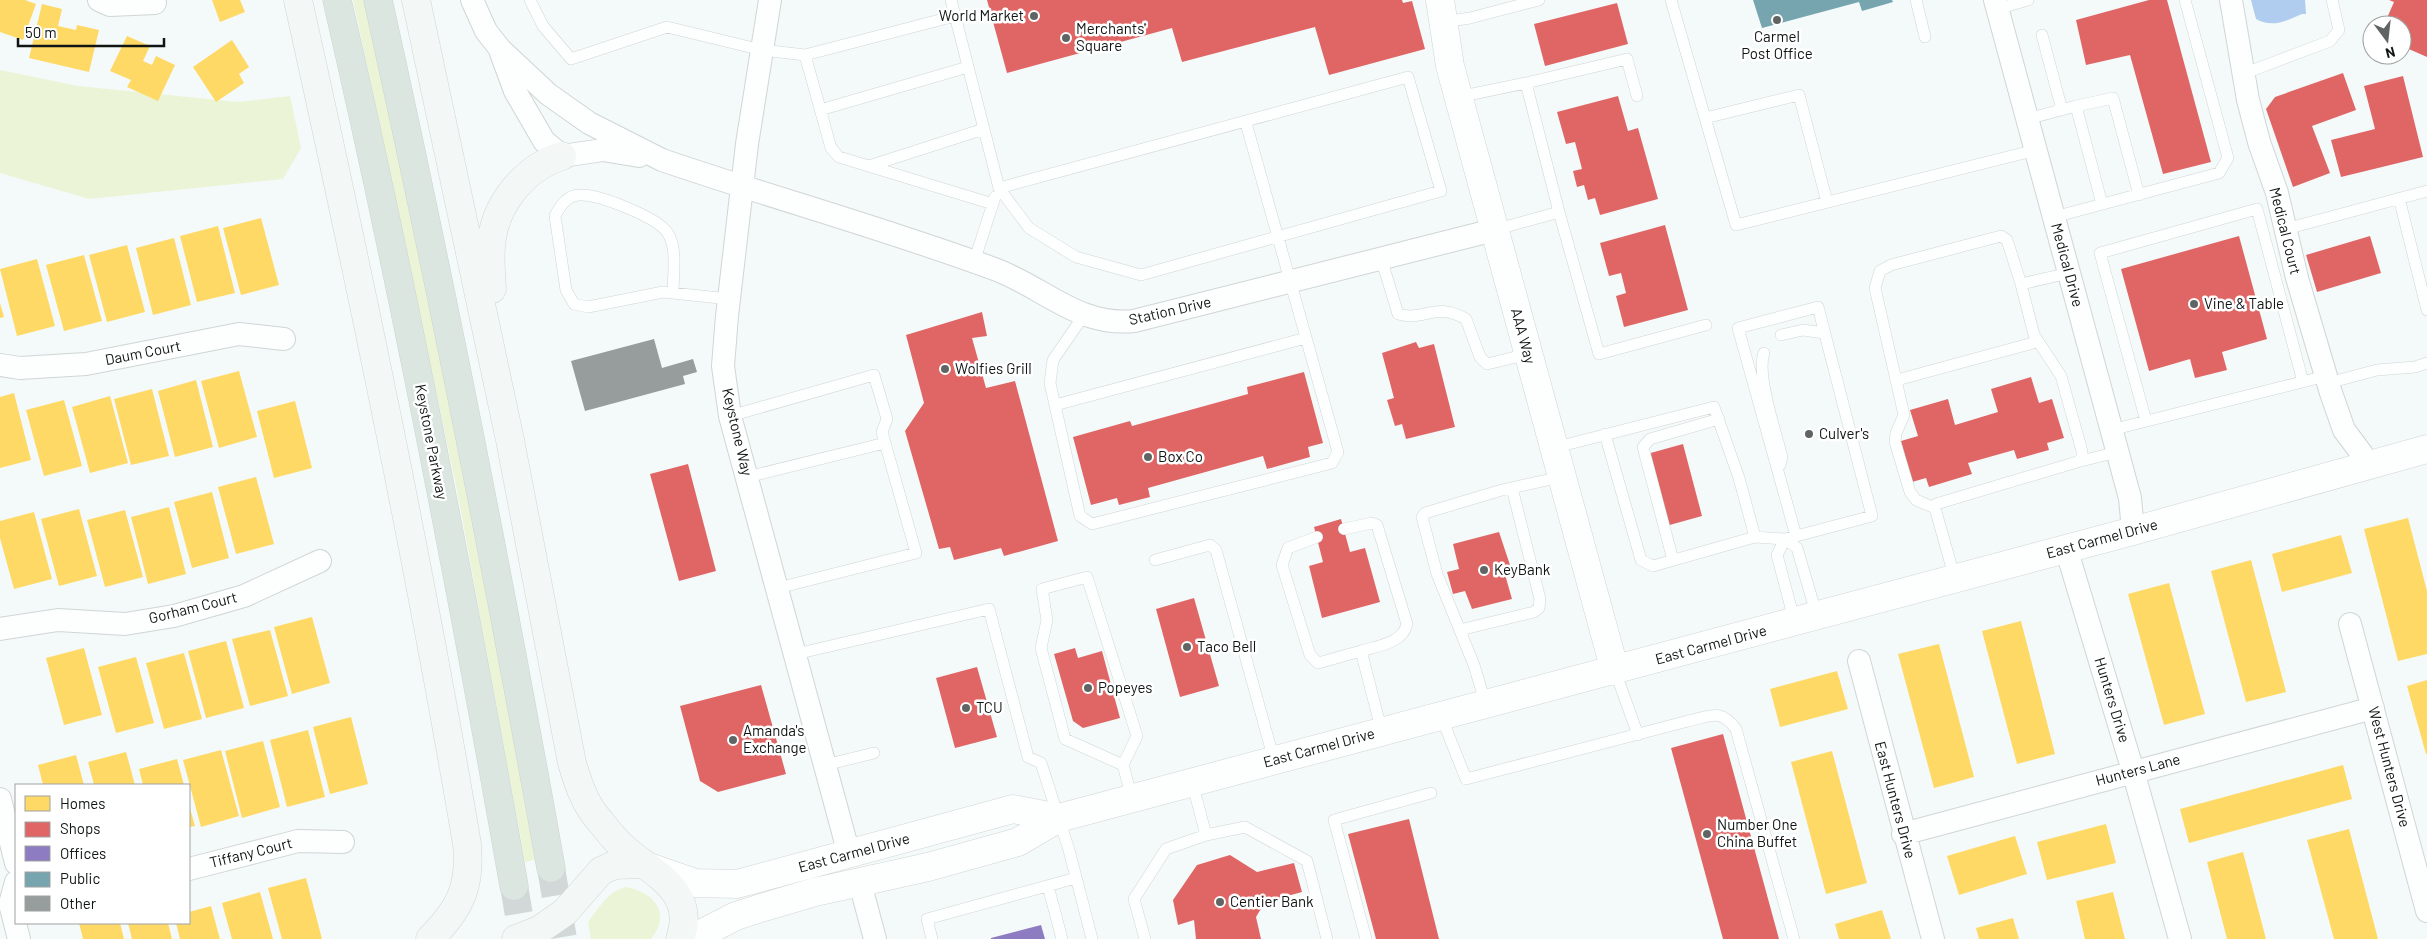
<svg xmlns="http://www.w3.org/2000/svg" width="2427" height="939" font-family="Barlow,sans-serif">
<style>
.green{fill:#ebf4d6}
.water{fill:#b0ccef}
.homes{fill:#ffd966}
.shops{fill:#e06666}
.offices{fill:#8e7cc3}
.public{fill:#76a5af}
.building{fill:#979c9c}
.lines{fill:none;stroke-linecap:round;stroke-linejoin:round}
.motorway-tunnel{stroke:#d2d8d8;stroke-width:28;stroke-dasharray:28 14;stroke-linecap:butt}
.service-casing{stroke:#d0d5d5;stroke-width:12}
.minor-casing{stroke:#d0d5d5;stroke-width:24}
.tertiary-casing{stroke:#d0d5d5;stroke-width:29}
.secondary-casing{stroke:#d0d5d5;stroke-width:29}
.motorway-casing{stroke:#d0d3d3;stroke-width:29}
.service{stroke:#fdfefe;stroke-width:11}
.minor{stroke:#fdfefe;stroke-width:22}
.tertiary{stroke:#fdfefe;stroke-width:28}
.secondary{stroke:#f3f7f5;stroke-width:28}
.motorway{stroke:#dae6df;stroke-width:28}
.poi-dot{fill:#606564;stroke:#fff;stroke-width:2}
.labels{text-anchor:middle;stroke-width:5;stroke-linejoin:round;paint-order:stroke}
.poi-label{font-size:15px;fill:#101514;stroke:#fff;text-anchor:start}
.street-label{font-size:15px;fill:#101514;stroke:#fff}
</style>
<rect width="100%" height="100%" fill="#f4fafa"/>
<path class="green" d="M 353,0 L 366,0 L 445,362 L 538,859 L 525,862 L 457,490 Z
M 0,70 L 78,86 L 238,102 L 290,96 L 301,148 L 283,179 L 89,199 L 0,173 Z
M 626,887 C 654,892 672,913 651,939 L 591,939 L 588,922 C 599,908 608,891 626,887 Z"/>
<path class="water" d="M 2251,0 L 2305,0 L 2306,14 L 2302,14 C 2286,21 2272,28 2256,19 Z"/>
<path class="homes" d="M 0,0 L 25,0 L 36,4 L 23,40 L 0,32 Z
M 212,0 L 240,0 L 245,12 L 220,22 Z
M 42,4 L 62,9 L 58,26 L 76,30 L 77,25 L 99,30 L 89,72 L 29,58 Z
M 127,36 L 150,46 L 143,61 L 152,65 L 156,56 L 175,65 L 158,101 L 127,87 L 131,80 L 110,71 Z
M 232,40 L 249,67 L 239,74 L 244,83 L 216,102 L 193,67 Z
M 261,218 L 279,285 L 241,295 L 223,228 Z
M 218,226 L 235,293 L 197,302 L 180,236 Z
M 174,238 L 191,305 L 153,315 L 136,248 Z
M 127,245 L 145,312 L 107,322 L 89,255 Z
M 84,255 L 102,321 L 64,331 L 46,265 Z
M 37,259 L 55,326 L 17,336 L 0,269 Z
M 0,303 L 4,317 L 0,318 Z
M 239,371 L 257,437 L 219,448 L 201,381 Z
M 196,380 L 213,447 L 175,457 L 158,391 Z
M 152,389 L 169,456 L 131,465 L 114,399 Z
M 14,393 L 31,460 L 0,468 L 0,397 Z
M 110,396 L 128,463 L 90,473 L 72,407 Z
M 64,400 L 82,466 L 44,476 L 26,410 Z
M 295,401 L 312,468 L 274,478 L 257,411 Z
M 256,477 L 274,544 L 236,554 L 218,487 Z
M 212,492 L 229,558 L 192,568 L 174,502 Z
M 169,507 L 186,574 L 148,584 L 131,517 Z
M 79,509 L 97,576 L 59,586 L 41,519 Z
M 125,510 L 143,577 L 105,587 L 87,520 Z
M 34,512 L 52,579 L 14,589 L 0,538 L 0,521 Z
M 2408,518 L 2427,591 L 2427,654 L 2398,661 L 2364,529 Z
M 2341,535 L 2352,573 L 2282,592 L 2272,554 Z
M 2251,560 L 2286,692 L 2246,702 L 2211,571 Z
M 2169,583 L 2205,714 L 2164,725 L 2128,594 Z
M 312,617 L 330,683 L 292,694 L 274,627 Z
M 2021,621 L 2055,754 L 2017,764 L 1982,631 Z
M 270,630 L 288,696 L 250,706 L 232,639 Z
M 226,641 L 244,708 L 206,718 L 188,651 Z
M 1939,644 L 1974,777 L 1934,788 L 1898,654 Z
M 84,648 L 102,715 L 64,725 L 46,658 Z
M 184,653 L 202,719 L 164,729 L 146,663 Z
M 136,657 L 154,723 L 116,733 L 98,667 Z
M 1837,671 L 1848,709 L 1780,727 L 1770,689 Z
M 2427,680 L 2427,754 L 2426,754 L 2407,686 Z
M 351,717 L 368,784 L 330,794 L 313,727 Z
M 308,730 L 325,797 L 287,807 L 270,740 Z
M 263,741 L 280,807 L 242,818 L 225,751 Z
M 221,750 L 239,816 L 201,827 L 183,760 Z
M 1832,751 L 1867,883 L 1826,894 L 1791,762 Z
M 126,752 L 135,785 L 94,785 L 88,762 Z
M 76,755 L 84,785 L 43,785 L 38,765 Z
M 177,759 L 184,785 L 143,785 L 139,769 Z
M 2343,765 L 2352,799 L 2189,843 L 2180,809 Z
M 189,805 L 195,826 L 189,827 Z
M 2106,824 L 2116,863 L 2047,880 L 2037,842 Z
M 2349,829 L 2378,939 L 2334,939 L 2307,840 Z
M 2015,836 L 2027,874 L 1959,895 L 1947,856 Z
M 2243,852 L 2266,939 L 2227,939 L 2207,862 Z
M 306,878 L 322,939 L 282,939 L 268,888 Z
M 260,892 L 273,939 L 232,939 L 222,903 Z
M 2113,892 L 2125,939 L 2085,939 L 2076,901 Z
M 211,906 L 220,939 L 180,939 L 176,923 L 189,923 L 189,912 Z
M 1882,910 L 1891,939 L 1839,939 L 1835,924 Z
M 2013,918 L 2019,939 L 1979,939 L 1976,928 Z
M 79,923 L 120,923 L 124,939 L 83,939 Z
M 128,923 L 168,923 L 172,939 L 132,939 Z"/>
<path class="shops" d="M 987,0 L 1402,0 L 1403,3 L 1412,1 L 1425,49 L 1329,75 L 1315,27 L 1182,62 L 1172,28 L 1007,73 Z
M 2149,0 L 2167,0 L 2211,162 L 2163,174 L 2130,55 L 2086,65 L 2076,20 Z
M 2389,0 L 2427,0 L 2427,57 L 2402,46 L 2402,25 L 2384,25 L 2394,2 Z
M 1617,3 L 1628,44 L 1545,66 L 1534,24 Z
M 2343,73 L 2356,110 L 2312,126 L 2330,173 L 2293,187 L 2266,109 L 2275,97 Z
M 2403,76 L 2423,157 L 2341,177 L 2331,140 L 2375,129 L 2364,86 Z
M 1618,96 L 1628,131 L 1638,128 L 1658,199 L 1600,215 L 1595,198 L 1588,200 L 1584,185 L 1577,187 L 1573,171 L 1582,169 L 1575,142 L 1566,144 L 1557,112 Z
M 1665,225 L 1688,310 L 1624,327 L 1616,296 L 1626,293 L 1621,273 L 1609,276 L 1600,243 Z
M 2239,236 L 2267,339 L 2222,352 L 2227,370 L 2195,378 L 2190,359 L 2149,371 L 2121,269 Z
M 2370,236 L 2381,273 L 2317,292 L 2306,255 Z
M 982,312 L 987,336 L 972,338 L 986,388 L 1015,381 L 1058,541 L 1004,556 L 1001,548 L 954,560 L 950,547 L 939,549 L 905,431 L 924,403 L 906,335 Z
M 1416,342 L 1419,348 L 1434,344 L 1455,427 L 1406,439 L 1402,424 L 1395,426 L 1387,400 L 1394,398 L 1382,353 Z
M 1304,372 L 1323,443 L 1308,447 L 1310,457 L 1267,469 L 1263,456 L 1148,488 L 1150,497 L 1119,505 L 1117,498 L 1091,505 L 1073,437 L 1130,421 L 1132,426 L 1248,394 L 1247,387 Z
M 2031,377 L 2039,403 L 2052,399 L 2064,438 L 2047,443 L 2049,450 L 2017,459 L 2014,450 L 1968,463 L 1972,474 L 1929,487 L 1926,478 L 1912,482 L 1901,441 L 1918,436 L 1910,410 L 1948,399 L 1955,425 L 1998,412 L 1991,389 Z
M 1683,444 L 1702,516 L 1666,526 L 1647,454 Z
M 688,464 L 716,571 L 679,581 L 650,474 Z
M 1341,519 L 1350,552 L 1365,548 L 1380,602 L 1322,618 L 1309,566 L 1323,562 L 1314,527 Z
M 1499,532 L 1512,571 L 1504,571 L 1512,599 L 1472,609 L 1465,591 L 1453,594 L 1447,572 L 1459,569 L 1453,544 Z
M 1194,598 L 1219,686 L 1180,697 L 1156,609 Z
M 1075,648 L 1078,658 L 1102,651 L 1120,718 L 1083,728 L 1073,721 L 1054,654 Z
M 977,667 L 997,737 L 955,748 L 936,678 Z
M 761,685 L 786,774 L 718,792 L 700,781 L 680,706 Z
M 1723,734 L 1779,939 L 1723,939 L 1671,748 Z
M 1409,819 L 1439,939 L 1376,939 L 1348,834 Z
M 1230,855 L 1257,872 L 1294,863 L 1302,892 L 1265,902 L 1256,917 L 1261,939 L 1196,939 L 1194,920 L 1178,925 L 1173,900 L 1197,865 Z"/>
<path class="offices" d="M 1041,925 L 1045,939 L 991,939 L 991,938 Z"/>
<path class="public" d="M 1753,0 L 1892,0 L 1893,2 L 1862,11 L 1859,2 L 1762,28 Z"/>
<path class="building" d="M 654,339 L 662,368 L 693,359 L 697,372 L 683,376 L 685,384 L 585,411 L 571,361 Z"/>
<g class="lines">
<path class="motorway-tunnel" d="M 551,868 L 563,939
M 514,886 L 523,939"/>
<g class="service-casing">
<path id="service" d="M 530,0 L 543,26 L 571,59 L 667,27 L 762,50 L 805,55 L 955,16
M 951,0 L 999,188 L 1029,228 L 1076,257 L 1141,275 L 1441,191 L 1408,77 L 999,188
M 1671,0 L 1736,225 L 2036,150
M 1916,0 L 1925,37
M 1997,9 L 2028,0
M 1444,22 L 1470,18 L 1539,0
M 2042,35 L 2062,110
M 805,55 L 831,148 L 839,157 L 993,204
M 2243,74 L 2330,41 L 2339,30 L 2332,0
M 1526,83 L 1627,59 L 1637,96
M 1458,97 L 1526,83 L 1559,212 L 1494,230
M 2076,106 L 2113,98 L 2139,195
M 820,110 L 968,67
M 1705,118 L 1799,95 L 1827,202
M 2027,119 L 2076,106 L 2102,204
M 869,166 L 984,129
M 2399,198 L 2427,310
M 1559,212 L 1599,354 L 1706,325
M 2054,217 L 2219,173 L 2228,158 L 2185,0
M 2286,229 L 2427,191
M 1381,258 L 1398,314 C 1425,322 1434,301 1466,319 L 1480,357 L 1487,364 L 1528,354
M 974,262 L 995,197
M 673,293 C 673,276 678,247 667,232 C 656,217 599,194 580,195 C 567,195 560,206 555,216 L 566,290 L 574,304 L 588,307 L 663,292 L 729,299
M 1084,315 L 1053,360 L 1050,383 L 1080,516 L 1092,524 L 1332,463 L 1338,452 L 1246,123
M 1781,335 L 1803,330 L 1824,333
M 1764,353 C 1756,374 1776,433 1782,457 L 1780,465
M 1897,380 L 2037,342
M 2328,383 L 2377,370 L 2415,367 L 2427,363
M 1055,405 L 1306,338
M 730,416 L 874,375 L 887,419 L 882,432 L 916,553 L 778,588
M 2146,421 L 2100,253 L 2257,209 L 2303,382
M 2111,430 L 2326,376
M 1605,434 L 1641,560 L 1653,566 L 1755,537
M 1553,448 L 1714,407 L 1739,478 L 1755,537 L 1785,539 L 1872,516 L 1818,307 L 1738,328 L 1796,536
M 2077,462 L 2117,452
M 747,477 L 885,443
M 1935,508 L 1916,500 L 1910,492 L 1895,442 L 1896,433 L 1904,415 L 1875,288 L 1880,271 L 1891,265 L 2001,236 L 2007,240 L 2021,284 L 2069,273
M 1344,529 L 1372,523 L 1377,525 L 1407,624 C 1403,643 1378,646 1361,651 L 1382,732
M 1317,537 L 1288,548 L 1282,565 L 1310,655 L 1318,663 L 1361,651
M 1785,539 L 1777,555 L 1795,623
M 1785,539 L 1797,548 L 1817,616
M 1155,560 L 1210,545 L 1216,550 L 1274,760
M 1673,560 L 1643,447 L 1650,439 L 1719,419
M 1955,579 L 1935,508 L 1936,504 L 2077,462 L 2082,458 L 2082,451 L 2061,376 L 2034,335 L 2021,284
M 1460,630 L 1534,612 L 1539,608 L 1540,599 L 1512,488
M 796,654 L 989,609 L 1028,757 L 1041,763 L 1069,850 L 1092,939
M 1615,671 L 1638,735
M 1486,705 L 1474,665 L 1437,574 L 1422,517 L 1425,513 L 1502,490 L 1561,477
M 1441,716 L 1466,779 L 1688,721 C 1712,716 1720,708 1736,729 L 1794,939
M 825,765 L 874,753
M 1123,765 L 1065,739 L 1041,648 L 1047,620 L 1042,589 L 1087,577 L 1137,736 L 1123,765 L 1132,798
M 1192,782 L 1206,835 L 1245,827 L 1307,861 L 1327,939
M 1048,886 L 1062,939
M 932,939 L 927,919 L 1076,878
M 1145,939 L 1134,899 L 1166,849 L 1206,835
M 1366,939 L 1334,820 L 1431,793"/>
</g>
<g class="minor-casing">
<path id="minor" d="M 99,0 L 110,5 L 155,3
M 472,0 L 486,31 L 500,49 L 548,94 L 589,123 L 662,160 C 773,198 887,229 997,270 C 1044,288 1080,327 1134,321 L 1494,230
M 770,0 L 747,144 L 727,316 L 723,366 L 730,416 L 849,854
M 1995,0 L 2130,498 L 2133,531
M 2231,0 L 2248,100 L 2259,142 L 2277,193 L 2297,278 L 2331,393 L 2344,430 L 2362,454 L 2362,469
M 501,53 L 515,91 L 544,141 L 562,156 L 603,150 L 639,156
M 0,365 L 20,368 L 86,364 L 239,334 L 284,339
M 2066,548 L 2133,771 L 2180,939
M 2350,624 L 2427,911
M 0,629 L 58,620 L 125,624 L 174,616 L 244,596 L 320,561
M 1859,661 L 1933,939
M 0,799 L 16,863
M 1903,834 L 2373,708
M 189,869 L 298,841 L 343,842
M 16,882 L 10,904 L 19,939
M 860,883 L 875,939"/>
</g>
<g class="tertiary-casing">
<path id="tertiary" d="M 1440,0 L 1450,66 L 1615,671
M 649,867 L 695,883 L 737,884 L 1013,809 L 1059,818
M 691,939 L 736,916 L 764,907 L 815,892 L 928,867 L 1018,842 L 1059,818 L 2133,531 L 2427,449"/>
</g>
<g class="secondary-casing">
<path id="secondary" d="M 298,0 C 360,280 419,561 467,844 C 471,887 460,909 430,939
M 416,0 L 510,440 L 572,763 C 578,783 585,805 600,821 C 608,831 616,842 626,850 C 654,874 697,892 680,939
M 492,289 C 491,272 489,255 492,238 C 497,202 526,167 562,156
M 516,939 L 539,930 L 565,912 L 601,871 L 614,865 L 644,864"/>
</g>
<g class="motorway-casing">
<path id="motorway" d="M 337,0 C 405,293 462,590 514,886
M 378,0 C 442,288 499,577 551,868"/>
</g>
<use href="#service" class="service"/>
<use href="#minor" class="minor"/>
<use href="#tertiary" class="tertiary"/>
<use href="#secondary" class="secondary"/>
<use href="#motorway" class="motorway"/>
</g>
<g class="poi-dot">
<circle cx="1034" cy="16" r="5"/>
<circle cx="1777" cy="20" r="5"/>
<circle cx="1066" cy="38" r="5"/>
<circle cx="2194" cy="304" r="5"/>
<circle cx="945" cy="369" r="5"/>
<circle cx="1809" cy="434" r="5"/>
<circle cx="1148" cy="457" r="5"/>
<circle cx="1484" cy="570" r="5"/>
<circle cx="1187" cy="647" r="5"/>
<circle cx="1088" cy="688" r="5"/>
<circle cx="966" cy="708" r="5"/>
<circle cx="733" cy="740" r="5"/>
<circle cx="1707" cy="834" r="5"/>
<circle cx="1220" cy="902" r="5"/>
</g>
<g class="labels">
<g class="poi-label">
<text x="1024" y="21" text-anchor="end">World Market</text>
<text x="1076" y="34">Merchants'<tspan x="1076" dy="17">Square</tspan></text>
<text x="1777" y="42" text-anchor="middle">Carmel<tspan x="1777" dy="17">Post Office</tspan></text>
<text x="2204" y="309">Vine &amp; Table</text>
<text x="955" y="374">Wolfies Grill</text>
<text x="1819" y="439">Culver's</text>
<text x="1158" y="462">Box Co</text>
<text x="1494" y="575">KeyBank</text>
<text x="1197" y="652">Taco Bell</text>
<text x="1098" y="693">Popeyes</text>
<text x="976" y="713">TCU</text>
<text x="743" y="736">Amanda's<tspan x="743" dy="17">Exchange</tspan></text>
<text x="1717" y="830">Number One<tspan x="1717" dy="17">China Buffet</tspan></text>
<text x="1230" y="907">Centier Bank</text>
</g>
<g class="street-label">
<text transform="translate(2285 231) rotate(76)" y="5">Medical Court</text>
<text transform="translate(2067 265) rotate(75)" y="5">Medical Drive</text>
<text transform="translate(1170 311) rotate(-13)" y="5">Station Drive</text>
<text transform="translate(1523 336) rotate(75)" y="5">AAA Way</text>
<text transform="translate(143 353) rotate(-11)" y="5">Daum Court</text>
<text transform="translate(737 432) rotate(77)" y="5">Keystone Way</text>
<text transform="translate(431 442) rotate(79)" y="5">Keystone Parkway</text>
<text transform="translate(2102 539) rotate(-15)" y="5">East Carmel Drive</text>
<text transform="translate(193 608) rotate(-14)" y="5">Gorham Court</text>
<text transform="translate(1711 645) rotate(-15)" y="5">East Carmel Drive</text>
<text transform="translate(2112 700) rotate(73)" y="5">Hunters Drive</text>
<text transform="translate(1319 748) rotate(-15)" y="5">East Carmel Drive</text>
<text transform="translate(2389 767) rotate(75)" y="5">West Hunters Drive</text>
<text transform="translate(2138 770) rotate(-15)" y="5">Hunters Lane</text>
<text transform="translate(1895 800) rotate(75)" y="5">East Hunters Drive</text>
<text transform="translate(251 853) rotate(-14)" y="5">Tiffany Court</text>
<text transform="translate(854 853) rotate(-15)" y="5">East Carmel Drive</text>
</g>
</g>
<rect x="15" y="784" width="175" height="140" fill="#ffffff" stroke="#9fa1a1"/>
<rect x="25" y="796" width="25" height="15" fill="#ffd966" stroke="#9fa1a1"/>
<text x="60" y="809" font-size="15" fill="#101514">Homes</text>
<rect x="25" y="822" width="25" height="15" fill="#e06666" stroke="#9fa1a1"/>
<text x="60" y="834" font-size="15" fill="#101514">Shops</text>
<rect x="25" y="846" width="25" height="15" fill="#8e7cc3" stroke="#9fa1a1"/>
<text x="60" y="859" font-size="15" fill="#101514">Offices</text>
<rect x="25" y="872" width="25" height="15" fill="#76a5af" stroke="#9fa1a1"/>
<text x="60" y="884" font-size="15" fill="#101514">Public</text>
<rect x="25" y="896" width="25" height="15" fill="#979c9c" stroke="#9fa1a1"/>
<text x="60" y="909" font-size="15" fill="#101514">Other</text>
<g transform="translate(2387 40) rotate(165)"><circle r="24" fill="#ffffff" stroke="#9fa1a1"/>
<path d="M0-4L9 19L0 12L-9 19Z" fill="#606564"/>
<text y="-8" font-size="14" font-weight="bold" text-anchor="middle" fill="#101514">N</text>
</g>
<path d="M18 38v8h146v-8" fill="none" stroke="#101514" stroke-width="2.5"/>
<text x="25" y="38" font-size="15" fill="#101514" stroke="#ffffff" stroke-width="4" paint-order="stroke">50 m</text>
</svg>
